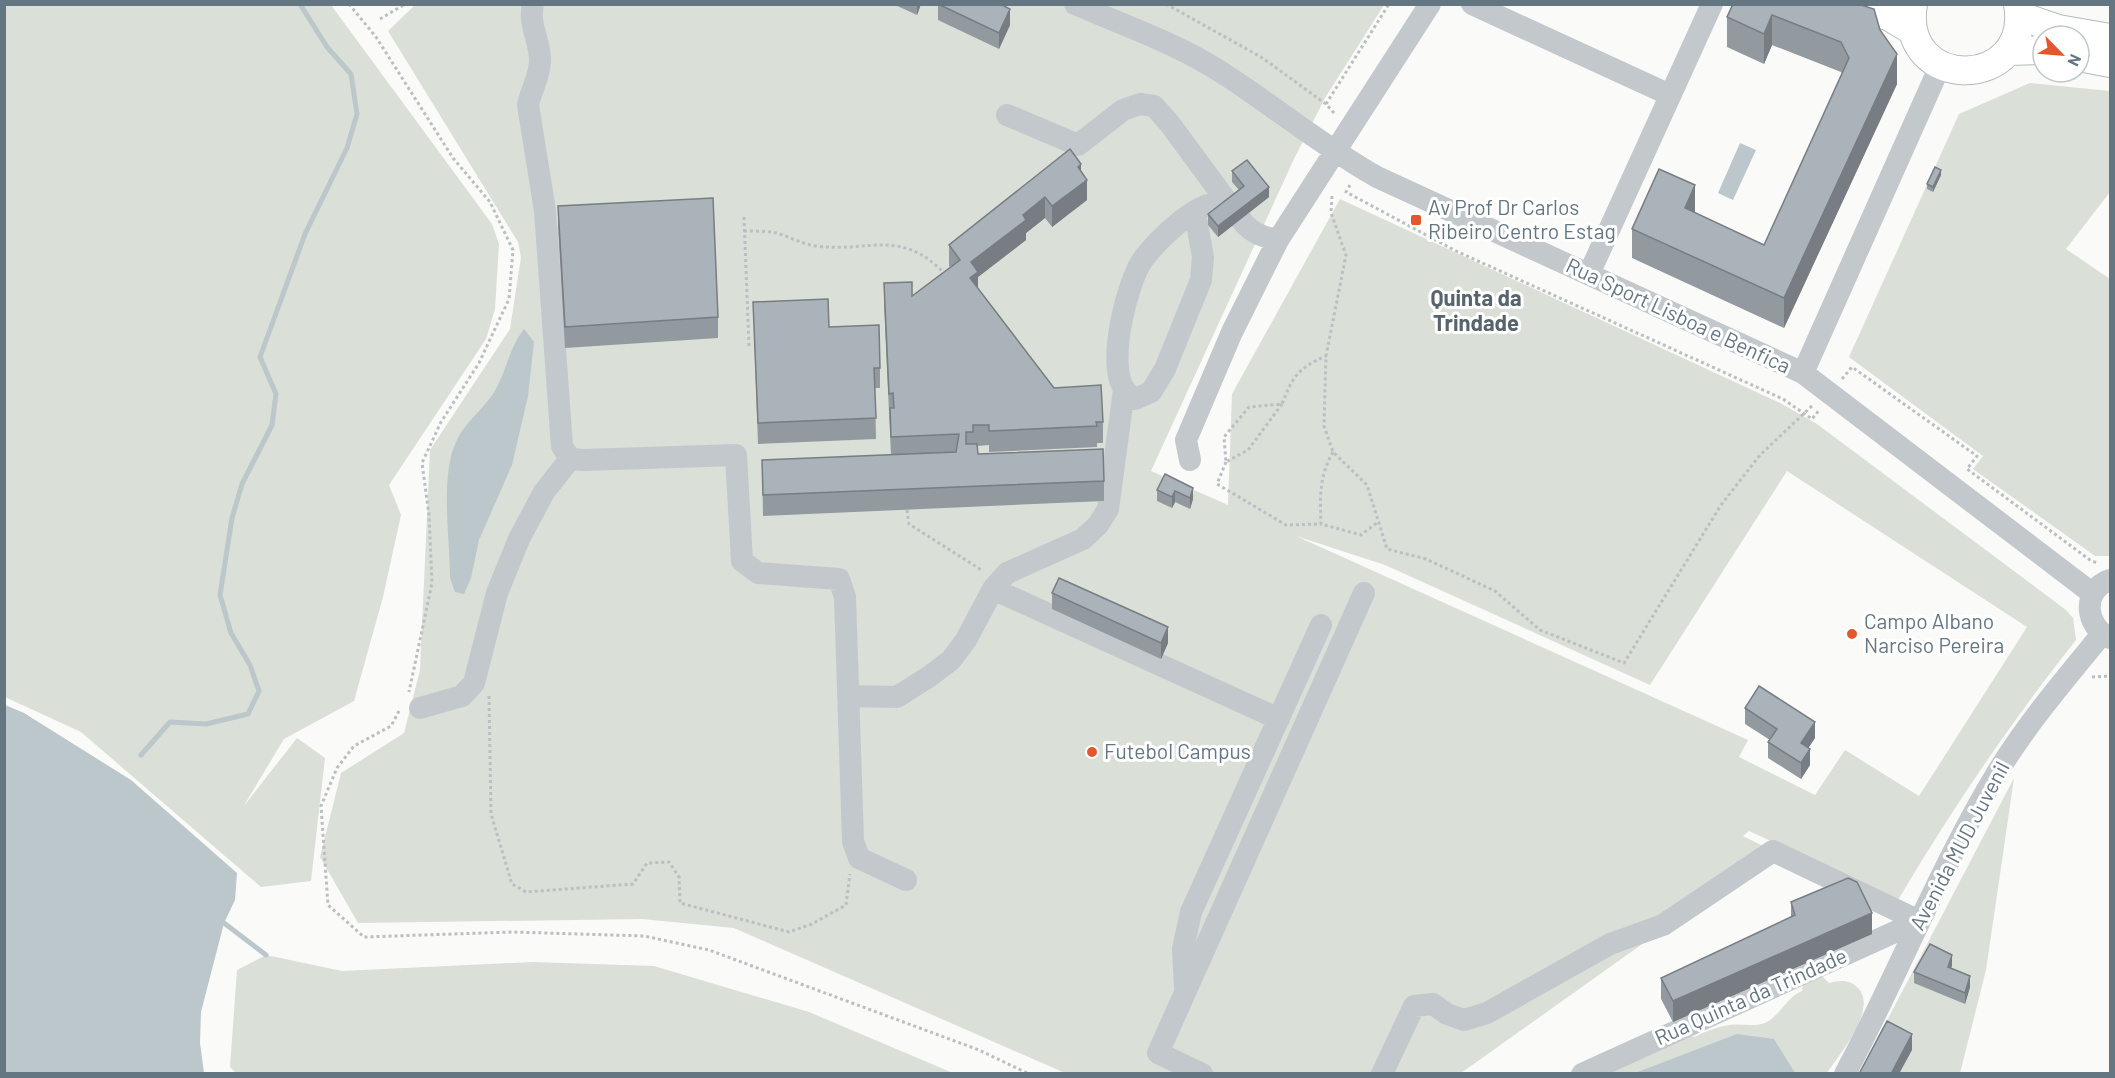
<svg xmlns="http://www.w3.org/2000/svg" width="2115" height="1078" font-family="Barlow,sans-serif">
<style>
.green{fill:#dadfd7;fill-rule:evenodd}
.water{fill:#bbc7cb}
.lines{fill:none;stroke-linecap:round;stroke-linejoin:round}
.stream{stroke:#bbc7cb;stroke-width:5}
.major-casing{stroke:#b5babe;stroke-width:30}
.path{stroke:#bbbfc2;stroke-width:3;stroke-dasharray:3 3;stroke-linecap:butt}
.minor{stroke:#c3c8cc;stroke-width:22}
.major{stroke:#fff;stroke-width:28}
.wall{fill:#929a9f}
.shaded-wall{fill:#777d82}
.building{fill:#aab3b9;stroke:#777d82;stroke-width:1.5}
.poi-dot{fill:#e4572e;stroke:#fff;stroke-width:2}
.labels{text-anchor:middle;stroke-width:6;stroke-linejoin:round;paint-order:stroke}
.poi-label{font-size:21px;fill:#657683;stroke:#fff;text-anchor:start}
.street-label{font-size:21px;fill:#657683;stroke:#fff}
.neighbourhood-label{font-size:22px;font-weight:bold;fill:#57646e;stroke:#fff}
</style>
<rect width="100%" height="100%" fill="#fafaf8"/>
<path class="green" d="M 5,4 L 331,5 L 492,224 L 499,244 L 495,309 L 486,339 L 389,485 L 401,515 L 383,597 L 354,701 L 284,739 L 243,807 L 297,738 L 325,758 L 311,881 L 261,887 L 81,732 L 5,697 Z
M 415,5 L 1384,5 L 1325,98 L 1294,159 L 1151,471 L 1228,505 L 1232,394 L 1340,199 L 1780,403 L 1817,424 L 2066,610 L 2073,618 L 2076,640 C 2010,723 1952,809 1898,900 L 1749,831 L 1743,836 L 1773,851 L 1461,1073 L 1065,1073 L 734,928 L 642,919 L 358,923 L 320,857 L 341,773 L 404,733 L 420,670 L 430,450 L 510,329 L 521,257 L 518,242 L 388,31 ZM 1787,471 L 2027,627 L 1919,796 L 1845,750 L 1815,795 L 1739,757 L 1748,740 L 1296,536 L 1385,565 L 1650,685 Z
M 2030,83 L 2110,91 L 2110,192 L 2066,249 L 2110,279 L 2110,556 L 2095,556 L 1973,469 L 1983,456 L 1849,357 L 1959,114 Z
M 2014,778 L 1986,970 L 1960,1073 L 1859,1074 Z
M 266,955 L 342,971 L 533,962 L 654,966 L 809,1012 L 953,1073 L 236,1073 L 230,1067 L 237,970 Z
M 1821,975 L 1829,983 C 1840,980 1850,979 1859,989 C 1877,1010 1839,1055 1827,1073 L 1593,1074 L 1683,1033 L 1694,1037 C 1705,1032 1716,1027 1729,1025 C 1742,1023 1755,1028 1767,1022 C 1781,1014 1787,997 1802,991 L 1803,983 Z"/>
<path class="water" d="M 1740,143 L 1756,150 L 1733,200 L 1718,193 Z
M 524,329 L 534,342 L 528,396 L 512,465 L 479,540 L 471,578 L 464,594 L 455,592 L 450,578 C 450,540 440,475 456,442 C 465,421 487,407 497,387 C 507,368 510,347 524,329 Z
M 5,705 L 24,713 L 131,780 L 237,873 L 235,900 L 224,923 L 201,1012 L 200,1043 L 204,1073 L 5,1073 Z
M 1737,1034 L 1774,1039 L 1795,1073 L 1635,1073 Z"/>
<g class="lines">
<path class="stream" d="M 141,755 L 170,722 L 206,724 L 248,714 L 259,691 L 250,665 L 231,633 L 220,595 L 232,518 L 242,484 L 272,425 L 276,394 L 260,357 L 305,234 L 347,148 L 357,114 L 351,74 L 327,47 L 300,4
M 224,923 L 266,955"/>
<g class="major-casing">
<path id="major" d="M 1850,4 L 1890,17 L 1913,31
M 1913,4 C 1898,93 2033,92 2018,4
M 2020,16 L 2058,29 L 2110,38
M 2009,51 L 2043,50
M 2079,57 L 2110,63"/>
</g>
<path class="path" d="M 349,4 L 376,37 L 453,158 L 490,202 L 513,250 L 509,299 L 479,363 L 441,422 L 422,463 L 429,515 L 432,583 L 409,692
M 1166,4 L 1261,57 L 1326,104 L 1335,114
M 380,19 L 405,4
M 1326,104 L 1389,4
M 1350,185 L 1346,192 L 1456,251 L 1783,399 L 1812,419 L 1820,409
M 1332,196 L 1331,213 L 1346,255 L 1326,356 L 1324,426 L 1333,452 L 1367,485 L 1387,549 L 1426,559 L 1495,591 L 1540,630 L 1624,663 L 1721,505 L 1760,455 L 1814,404
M 744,217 L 749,346
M 744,231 C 753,231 763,231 772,232 C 787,235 801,244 816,246 C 870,253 900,227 945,274
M 1842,379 L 1852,367 L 1977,456 L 1967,469 L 2090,560 L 2097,563
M 1282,404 L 1248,450 L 1226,462 L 1224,437 L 1249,407 L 1282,404 C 1293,376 1298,368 1326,356
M 1333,452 C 1319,476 1320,498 1321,524 L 1361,535 L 1378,522
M 1226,462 L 1217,484 L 1286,525 L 1321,524
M 907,510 L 909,524 L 983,571
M 2092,677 L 2110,676
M 489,696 L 491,814 L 512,884 L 526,892 L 633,884 L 647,863 L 669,862 L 679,877 L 680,903 L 789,932 L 812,924 L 846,905 L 850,874
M 399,711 L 391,726 L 354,746 L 337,768 L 321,806 L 328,905 L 364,937 L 513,932 L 644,936 L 709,950 L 979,1050 L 1029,1074"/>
<path class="minor" d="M 533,4 C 528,25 540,40 540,60 C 540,77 531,89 528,105 L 545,211 L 562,446 L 570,459 L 584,460 L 736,455 L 742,561 L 758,573 L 839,579 L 845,597 L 853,841 L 859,858 L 906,880
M 1075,4 C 1123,25 1176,43 1221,72 C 1274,106 1322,146 1377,177 L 1803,373 L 2093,594
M 1472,4 L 1670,95
M 1007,115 L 1078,145 L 1123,110 L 1140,104 L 1154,106 L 1170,124 L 1231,207
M 1195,213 L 1203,257 L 1201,280 L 1165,369 L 1151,392 L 1135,399 C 1132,397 1127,394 1125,390 C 1106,366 1127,280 1144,258 C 1158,240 1187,212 1208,205 C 1214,203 1225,206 1231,207 C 1245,227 1254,236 1278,240
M 1589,274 L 1712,4
M 1803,373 L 1940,66
M 1190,460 L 1186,440 L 1232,332 L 1278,240 L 1430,4
M 2110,580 C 2081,590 2085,627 2110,638
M 993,589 L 1279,719
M 848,696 L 897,697 L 930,676 L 951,660 L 966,640 L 993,589 L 1007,573 L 1083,539 L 1098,525 L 1108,509 L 1124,390
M 420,708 L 462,696 L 474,683 L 497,593 L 519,539 L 544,492 L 570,459
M 1185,987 L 1183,949 L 1191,912 L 1321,625
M 1202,1074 L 1158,1053 L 1364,593
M 1382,1074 L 1414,1006 L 1433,1004 L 1447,1014 L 1464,1020 L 1487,1013 L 1610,944 L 1663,925 L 1773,851 L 1919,921
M 1582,1074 L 1919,921
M 1845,1074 C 1899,973 1940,866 2000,768 C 2030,720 2066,678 2102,634"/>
<use href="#major" class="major"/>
</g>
<path class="wall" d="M 893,4 L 921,4 L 917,15 Z
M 938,4 L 1010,25 L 999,49 L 938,20 Z
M 1858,4 L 1897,84 L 1784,328 L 1632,258 L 1632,229 L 1695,213 L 1764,245 L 1842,74 L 1841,72 L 1772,45 L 1764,64 L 1727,47 L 1727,17 Z
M 1232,171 L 1269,197 L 1218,237 L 1208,225 L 1208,214 L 1239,190 L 1232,182 Z
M 1081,172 L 1087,200 L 1052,227 L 1045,218 L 1026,233 L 1026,240 L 978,277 L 978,289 L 1054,388 L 1103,422 L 1103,443 L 1097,443 L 1097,447 L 989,452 L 989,445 L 977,446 L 978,454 L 1104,481 L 1104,501 L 763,516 L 762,460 L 891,455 L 884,304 L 884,283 L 912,296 L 951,267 L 949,266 L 949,245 Z
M 1941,175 L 1933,192 L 1927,189 L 1927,184 Z
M 558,206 L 718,317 L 718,338 L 565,348 L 558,227 Z
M 753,302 L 829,327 L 880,368 L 880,388 L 875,388 L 876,439 L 758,444 Z
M 1165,474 L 1193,499 L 1190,509 L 1175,502 L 1172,508 L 1157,501 L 1157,490 Z
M 1052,593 L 1168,643 L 1161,659 L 1052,609 Z
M 1745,708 L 1815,738 L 1808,748 L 1810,765 L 1801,779 L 1768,758 L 1768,742 L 1770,740 L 1745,724 Z
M 1791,902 L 1872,934 L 1673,1022 L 1661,999 L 1661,978 L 1791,917 Z
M 1952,965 L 1951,968 L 1970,987 L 1965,1004 L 1914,983 L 1914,972 Z"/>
<path class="shaded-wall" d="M 917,4 L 921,4 L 917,15 Z
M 1010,9 L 1010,25 L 999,49 L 999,33 Z
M 1772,15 L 1772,45 L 1764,64 L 1764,34 Z
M 1897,54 L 1897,84 L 1784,328 L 1784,298 Z
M 1081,164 L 1081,184 L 1087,180 L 1087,200 L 1052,227 L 1052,206 L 1078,167 Z
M 1941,170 L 1941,175 L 1933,192 L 1933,187 Z
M 1695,185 L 1695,215 L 1685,208 Z
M 1269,187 L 1269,197 L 1218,237 L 1218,226 Z
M 1045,197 L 1045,218 L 1026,233 L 1026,240 L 978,277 L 978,293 L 970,299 L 971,262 L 1023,215 Z
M 1193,488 L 1193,499 L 1190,509 L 1190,498 Z
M 1175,491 L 1175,502 L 1172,508 L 1172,497 Z
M 1168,627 L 1168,643 L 1161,659 L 1161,643 Z
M 1815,722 L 1815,738 L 1801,759 L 1801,743 Z
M 1810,749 L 1810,765 L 1801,779 L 1801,763 Z
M 1872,913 L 1872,934 L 1673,1022 L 1673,1001 Z
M 1952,955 L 1952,965 L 1948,978 L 1948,967 Z
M 1970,976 L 1970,987 L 1965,1004 L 1965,993 Z
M 1912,1034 L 1912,1050 L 1899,1074 L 1891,1074 Z"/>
<path class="building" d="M 938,4 L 1000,4 L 1010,9 L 999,33 Z
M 1733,4 L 1858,4 L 1874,9 L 1880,30 L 1897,54 L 1784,298 L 1632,229 L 1659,169 L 1695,185 L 1685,208 L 1764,245 L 1849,58 L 1841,42 L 1772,15 L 1764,34 L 1727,17 Z
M 1070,149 L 1081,164 L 1078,167 L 1087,180 L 1052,206 L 1045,197 L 1023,215 L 1026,220 L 971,262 L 978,272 L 970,278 L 1054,388 L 1101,385 L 1103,422 L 1096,422 L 1097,426 L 989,431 L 989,425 L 973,425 L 973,432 L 966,432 L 966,444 L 977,444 L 978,454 L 1103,449 L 1104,481 L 763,495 L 762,460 L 956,452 L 959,434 L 891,437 L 890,408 L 894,408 L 893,393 L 889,394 L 884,283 L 912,282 L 912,296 L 960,260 L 949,245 Z
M 1247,160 L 1269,187 L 1218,226 L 1208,214 L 1244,186 L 1232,171 Z
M 1935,167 L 1941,170 L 1933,187 L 1927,184 Z
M 713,198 L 718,317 L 565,327 L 558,206 Z
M 828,299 L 829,327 L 879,325 L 880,368 L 874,368 L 876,418 L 758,423 L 753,302 Z
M 1165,474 L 1193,488 L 1190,498 L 1175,491 L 1172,497 L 1157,490 Z
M 1059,578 L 1168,627 L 1161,643 L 1052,593 Z
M 1759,686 L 1815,722 L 1801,743 L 1810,749 L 1801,763 L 1768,742 L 1777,729 L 1745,708 Z
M 1848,878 L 1857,882 L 1872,913 L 1673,1001 L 1661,978 L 1795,915 L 1791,902 Z
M 1930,944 L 1952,955 L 1948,967 L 1970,976 L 1965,993 L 1914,972 Z
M 1887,1021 L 1912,1034 L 1891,1074 L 1859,1074 Z"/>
<g class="poi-dot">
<rect x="1410" y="214" width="12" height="12" rx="3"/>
<circle cx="1852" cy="634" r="6"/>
<circle cx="1092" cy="752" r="6"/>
</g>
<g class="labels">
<g class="poi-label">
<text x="1428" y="215">Av Prof Dr Carlos<tspan x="1428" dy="24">Ribeiro Centro Estag</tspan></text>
<text x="1864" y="629">Campo Albano<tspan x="1864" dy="24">Narciso Pereira</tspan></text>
<text x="1104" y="759">Futebol Campus</text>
</g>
<g class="street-label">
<text transform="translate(1678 316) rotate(25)" y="7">Rua Sport Lisboa e Benfica</text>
<text transform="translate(1960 846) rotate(-62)" y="7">Avenida MUD Juvenil</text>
<text transform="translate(1751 997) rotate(-24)" y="7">Rua Quinta da Trindade</text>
</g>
<g class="neighbourhood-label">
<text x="1476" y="306">Quinta da<tspan x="1476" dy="25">Trindade</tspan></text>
</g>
</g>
<rect width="2115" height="1078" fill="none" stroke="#657683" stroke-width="12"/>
<g transform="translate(2061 54) rotate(115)"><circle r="28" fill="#ffffff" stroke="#c1c8cd" stroke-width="1.5"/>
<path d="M0-4.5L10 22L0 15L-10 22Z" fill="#e4572e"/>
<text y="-9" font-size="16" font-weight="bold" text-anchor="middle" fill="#657683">N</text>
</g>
</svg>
